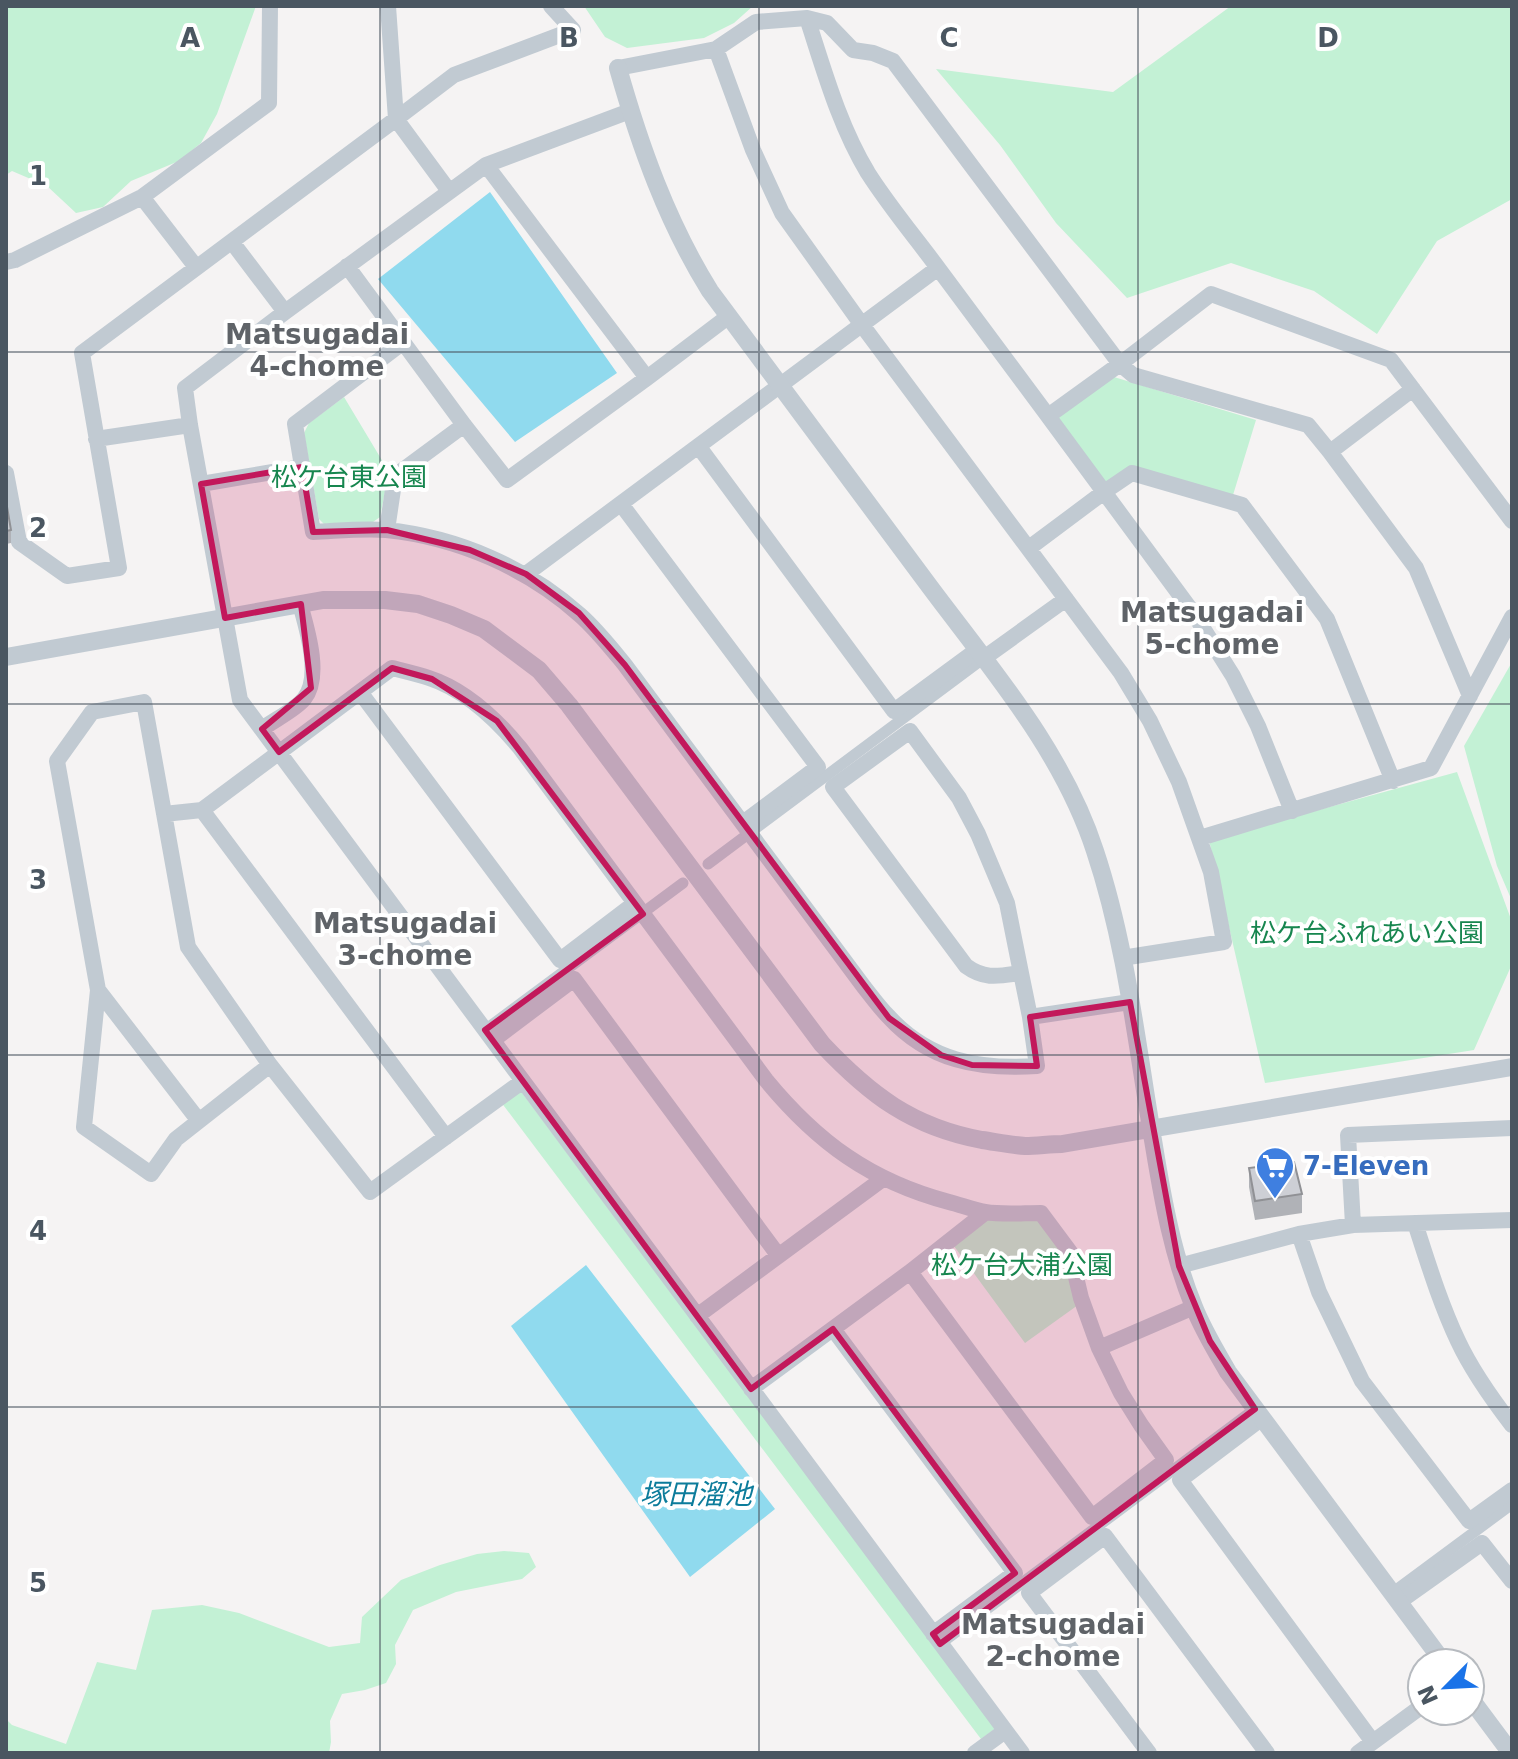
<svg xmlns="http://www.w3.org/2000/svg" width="1518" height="1759" font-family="'DejaVu Sans','Noto Sans JP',sans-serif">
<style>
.green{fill:#c3f1d5}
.water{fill:#90daee}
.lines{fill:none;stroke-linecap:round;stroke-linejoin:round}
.pedestrian{stroke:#c1cad2;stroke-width:11}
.minor{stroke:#c1cad2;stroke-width:16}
.tertiary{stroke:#c1cad2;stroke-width:18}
.wall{fill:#b0b2b7}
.building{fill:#cdcfd5;stroke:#909195;stroke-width:2}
.marked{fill:#c2185b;fill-opacity:0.2;stroke:#c2185b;stroke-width:6;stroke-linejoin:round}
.grid{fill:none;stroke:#4a5661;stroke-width:2;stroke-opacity:0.55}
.labels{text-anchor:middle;stroke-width:8;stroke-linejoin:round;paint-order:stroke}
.park-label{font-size:26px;fill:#17864f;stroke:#fff}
.shop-label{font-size:26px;font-weight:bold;fill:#366cbe;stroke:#fff;text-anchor:start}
.neighbourhood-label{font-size:28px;font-weight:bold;fill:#5f6368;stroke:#fff}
.water-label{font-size:28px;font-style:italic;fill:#0c7c9b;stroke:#fff}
.grid-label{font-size:26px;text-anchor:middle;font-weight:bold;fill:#4a5661;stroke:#fff;stroke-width:8;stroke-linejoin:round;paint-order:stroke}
</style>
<rect width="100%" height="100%" fill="#f5f3f3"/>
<path class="green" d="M 6,6 L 256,6 L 217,114 L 201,143 L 179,161 L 131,181 L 103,207 L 76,213 L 47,186 L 12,171 L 6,175 Z
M 584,6 L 753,6 L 734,23 L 704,38 L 627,48 L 605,37 Z
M 1231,6 L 1512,6 L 1512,199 L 1437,241 L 1377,334 L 1314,291 L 1231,263 L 1127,298 L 1056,223 L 1000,145 L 936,69 L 1113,92 Z
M 1114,377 L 1256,420 L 1233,495 L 1131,466 L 1105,483 L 1056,418 Z
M 344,397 L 389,472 L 380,517 L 373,522 L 324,524 L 319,519 L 304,433 L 309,423 Z
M 1512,662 L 1512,901 L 1497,866 L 1464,746 Z
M 1457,772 L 1512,922 L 1512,964 L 1474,1050 L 1265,1083 L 1209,840 Z
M 520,1090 L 996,1728 L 981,1739 L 501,1102 Z
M 986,1214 L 1040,1216 L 1066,1254 L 1078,1305 L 1025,1343 L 951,1242 Z
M 504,1551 L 529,1553 L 536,1567 L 522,1579 L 456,1592 L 413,1610 L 395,1645 L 396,1664 L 386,1683 L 365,1690 L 342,1694 L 330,1721 L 331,1742 L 329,1753 L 6,1753 L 6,1719 L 12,1725 L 66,1744 L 97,1662 L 136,1670 L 152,1610 L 202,1605 L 239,1613 L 329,1647 L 360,1643 L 362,1617 L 401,1580 L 440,1565 L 477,1554 Z"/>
<path class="water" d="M 490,192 L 617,373 L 515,442 L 378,279 Z
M 586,1265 L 775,1509 L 690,1577 L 511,1326 Z"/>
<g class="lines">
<path class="pedestrian" d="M 708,864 L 984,658
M 485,1030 L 683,883
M 1392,1593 L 1512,1504
M 940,1644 L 1255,1409"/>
<path class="minor" d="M 388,6 L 396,119
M 807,18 C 824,70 839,125 868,173 C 889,206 915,237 938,268
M 716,49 L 753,150 L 782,213 L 862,325 L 1121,673 L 1150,721 L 1179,782 L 1211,872 L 1224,942 L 1122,958
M 618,68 L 716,49 L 756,22 L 807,18 L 827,23 L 853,50 L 873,53 L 893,61 L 1120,364 L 1133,375 L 1308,425 L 1330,452 L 1416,568 L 1470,696
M 630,111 L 486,165 L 285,312 L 185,388 L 190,425 L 240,700 L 1022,1753
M 396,119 L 454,75 L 573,30 L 551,6
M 486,165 L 647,378
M 142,197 L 196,267
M 232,242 L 285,312
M 6,262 L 15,260 L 142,197 L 269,103 L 270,6
M 347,266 L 464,425 L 507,480 L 647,378 L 729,316
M 402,343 L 295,424 L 313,532 C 337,531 362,528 386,530 C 457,537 528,568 580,615 C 597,630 611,648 625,665 L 864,987 C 872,997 879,1007 888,1016 C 929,1061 979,1070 1037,1066 L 1030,1017 L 1021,973
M 96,439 L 190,425
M 699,447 L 894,711 L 977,650
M 1330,452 L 1413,389
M 6,473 L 19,542 L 67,576 L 119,568 L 82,353 L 396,119 L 449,191
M 201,484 L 302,467
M 621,504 L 818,767 L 743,823
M 387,530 L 395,476 L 464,425
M 1029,548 L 1104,492 L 1132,473 L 1242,505 L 1327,619 L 1393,781
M 526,574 L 938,268 L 1048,416
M 984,658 L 1066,599
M 360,692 L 560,960 L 635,903
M 262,729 C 274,720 295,710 304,699 C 322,677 307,629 300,604
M 910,731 L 959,798 L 978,834 L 1007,903 L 1021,973 C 999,976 985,980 966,966 L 833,787 Z
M 202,810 L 446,1137
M 1292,811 L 1258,726 L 1233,676 L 1194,614 L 1048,416 L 1120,364 L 1211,294 L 1391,360 L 1512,521
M 164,814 L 202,810 L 392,668 C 404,671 417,674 429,678 C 466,690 496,719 520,748 L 766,1080 C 817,1142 870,1181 949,1202 C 961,1205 973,1210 985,1212 C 1003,1215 1023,1213 1041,1213 L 1070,1252 L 1081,1298 L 1099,1348 L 1121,1393 L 1141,1425 L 1166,1460 L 1092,1517 L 910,1272
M 1200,838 L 1431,768 L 1512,617
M 98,990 L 199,1121
M 1030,1017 L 1130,1002
M 493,1040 L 574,979 L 778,1255
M 270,1065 L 176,1139 L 151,1174 L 84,1127 L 98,990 L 57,761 L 92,712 L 144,702 L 188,947 L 270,1065 L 370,1192 L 523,1081
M 1415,1223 C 1428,1263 1440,1303 1458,1341 C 1472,1371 1492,1399 1512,1425
M 1353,1225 L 1348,1135 L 1512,1128
M 1299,1234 L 1319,1292 L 1362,1381 L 1469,1521 L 1512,1490
M 1179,1266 L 1299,1234 L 1353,1225 L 1512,1220
M 697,1316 L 884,1178
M 833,1329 L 1015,1573 L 933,1634
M 1099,1348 L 1194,1307
M 751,1389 L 910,1272 L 986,1212
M 1262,1418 L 1180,1480 L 1373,1742
M 1399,1602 L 1482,1543 L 1512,1581
M 975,1753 L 1005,1731
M 1149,1753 L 1029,1593 L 1105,1536 L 1267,1753
M 1358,1753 L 1422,1706"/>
<path class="tertiary" d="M 618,68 C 640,146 667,222 710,291 C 784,389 857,488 930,587 C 992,670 1063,752 1095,851 C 1127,947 1137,1048 1154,1146 C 1163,1201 1173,1256 1194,1307 C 1203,1330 1216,1351 1228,1372 L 1444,1663
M 6,657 L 323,600 L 385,600 L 418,604 L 451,615 L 484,629 L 539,670 L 569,705 L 822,1044 C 870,1095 912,1127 982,1140 C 996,1142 1011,1145 1025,1146 C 1037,1146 1050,1144 1062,1144 L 1512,1067
M 1470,1698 L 1511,1753"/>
</g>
<path class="wall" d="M 6,501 L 11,530 L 11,543 L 6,544 Z
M 1249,1168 L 1302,1194 L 1302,1213 L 1255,1220 L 1249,1187 Z"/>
<path class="building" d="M 6,501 L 11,530 L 6,531 Z
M 1294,1162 L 1302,1194 L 1255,1201 L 1249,1168 Z"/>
<path class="marked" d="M 302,467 L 313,532 L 387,530 L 470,550 L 526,574 L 579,613 L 625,665 L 889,1018 L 941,1055 L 972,1065 L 1037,1066 L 1030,1017 L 1130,1002 L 1179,1266 L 1210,1341 L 1255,1409 L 940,1644 L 933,1634 L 1015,1573 L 833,1329 L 751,1389 L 485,1030 L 643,914 L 497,721 L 432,679 L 392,668 L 279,752 L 262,729 L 311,688 L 301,604 L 225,618 L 201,484 Z"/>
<path class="grid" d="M 380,6 L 380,1753M 759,6 L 759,1753M 1138,6 L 1138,1753M 6,352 L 1512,352M 6,704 L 1512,704M 6,1055 L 1512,1055M 6,1407 L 1512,1407"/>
<defs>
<g id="supermarket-pin" transform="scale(2)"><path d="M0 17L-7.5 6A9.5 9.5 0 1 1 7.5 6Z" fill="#3f7fe0" stroke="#fff"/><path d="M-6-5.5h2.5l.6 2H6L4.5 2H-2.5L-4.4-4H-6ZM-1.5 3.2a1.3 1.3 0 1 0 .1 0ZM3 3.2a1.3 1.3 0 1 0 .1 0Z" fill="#fff"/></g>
</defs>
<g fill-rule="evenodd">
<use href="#supermarket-pin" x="1275" y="1166"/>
</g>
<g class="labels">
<g class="park-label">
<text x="349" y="486">松ケ台東公園</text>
<text x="1367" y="942">松ケ台ふれあい公園</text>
<text x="1022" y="1274">松ケ台大浦公園</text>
</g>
<g class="shop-label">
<text x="1303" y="1175">7-Eleven</text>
</g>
<g class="neighbourhood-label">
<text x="317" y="344">Matsugadai<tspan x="317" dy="32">4-chome</tspan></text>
<text x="1212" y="622">Matsugadai<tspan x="1212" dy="32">5-chome</tspan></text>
<text x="405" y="933">Matsugadai<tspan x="405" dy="32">3-chome</tspan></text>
<text x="1053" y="1634">Matsugadai<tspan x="1053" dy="32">2-chome</tspan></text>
</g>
<g class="water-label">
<text x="696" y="1504">塚田溜池</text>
</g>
</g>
<g class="grid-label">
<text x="190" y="47">A</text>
<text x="569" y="47">B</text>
<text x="949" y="47">C</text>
<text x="1328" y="47">D</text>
<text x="38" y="185">1</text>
<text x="38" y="537">2</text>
<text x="38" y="889">3</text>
<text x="38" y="1240">4</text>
<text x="38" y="1592">5</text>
</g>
<rect width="1518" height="1759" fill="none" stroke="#4a5661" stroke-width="16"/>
<g transform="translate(1446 1687) rotate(246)"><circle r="38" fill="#ffffff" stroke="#b7bbc0" stroke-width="2"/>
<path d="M0-6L14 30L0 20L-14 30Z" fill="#1a73e8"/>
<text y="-12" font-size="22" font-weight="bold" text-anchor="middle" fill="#4a5661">N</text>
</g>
</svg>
